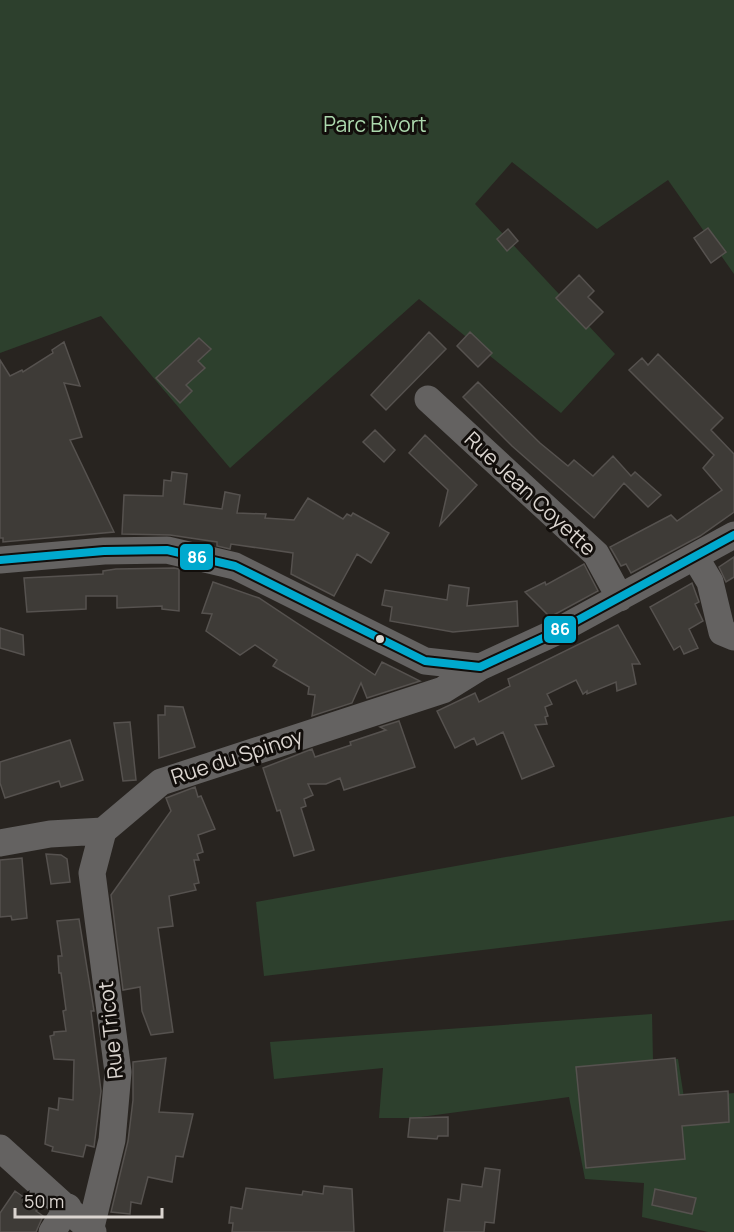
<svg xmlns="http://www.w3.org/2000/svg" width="734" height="1232" font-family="Manrope,sans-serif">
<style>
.green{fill:#2d402d}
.building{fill:#3e3b37;stroke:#56524f;stroke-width:1.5}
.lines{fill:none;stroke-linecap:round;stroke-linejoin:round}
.minor{stroke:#646261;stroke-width:27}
.bus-1-casing{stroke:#120e0b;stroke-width:12}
.bus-1{stroke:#00a9ce;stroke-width:8}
.bus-dot{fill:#dbd5d0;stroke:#120e0b;stroke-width:2}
.labels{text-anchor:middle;stroke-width:6;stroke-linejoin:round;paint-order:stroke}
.park-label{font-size:21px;fill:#acd8ad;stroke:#120e0b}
.street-label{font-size:21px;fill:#dbd5d0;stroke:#120e0b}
.line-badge{stroke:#120e0b;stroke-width:2}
.badge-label{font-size:16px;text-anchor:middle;font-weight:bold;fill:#fff}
</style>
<rect width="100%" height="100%" fill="#282420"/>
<path class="green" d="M 0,0 L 734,0 L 734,274 L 668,180 L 597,229 L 512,162 L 475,204 L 615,354 L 561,413 L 419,299 L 230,468 L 101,316 L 0,353 Z
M 734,816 L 734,920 L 264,976 L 256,902 Z
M 652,1014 L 653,1060 L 678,1059 L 684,1098 L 734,1093 L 734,1232 L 708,1232 L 642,1217 L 644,1183 L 585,1179 L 569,1097 L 413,1118 L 379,1118 L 383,1068 L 274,1079 L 270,1042 Z"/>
<path class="building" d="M 708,228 L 726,252 L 711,263 L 694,238 Z
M 508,229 L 518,241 L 507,251 L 497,239 Z
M 579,275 L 594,291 L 588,297 L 603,312 L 586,329 L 556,298 Z
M 429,332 L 446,349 L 386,410 L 371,395 Z
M 470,332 L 492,353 L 478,367 L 457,346 Z
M 199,338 L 211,349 L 198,361 L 205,368 L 186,385 L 192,391 L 180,403 L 156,378 Z
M 64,342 L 80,386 L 64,383 L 82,437 L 70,440 L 114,532 L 3,542 L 3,538 L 0,538 L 0,360 L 10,376 L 22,370 L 23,372 L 53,353 L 52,350 Z
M 658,354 L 723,418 L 711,430 L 734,454 L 734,512 L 700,536 L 631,573 L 626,564 L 621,566 L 610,547 L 671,515 L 677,521 L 722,490 L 703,468 L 714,455 L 629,370 L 642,358 L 648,365 Z
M 478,382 L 540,443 L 568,466 L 574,460 L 593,476 L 613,456 L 631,476 L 635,472 L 661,495 L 648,507 L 624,483 L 594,518 L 512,446 L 463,397 Z
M 375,430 L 395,450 L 384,462 L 363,442 Z
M 425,435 L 477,485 L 440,525 L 448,490 L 409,453 Z
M 172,472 L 187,474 L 184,504 L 222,509 L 225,492 L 240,495 L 237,513 L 266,514 L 265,518 L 294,520 L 308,498 L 343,519 L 347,514 L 351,516 L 353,513 L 389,533 L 371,563 L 357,554 L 334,596 L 291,574 L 293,553 L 231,544 L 230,549 L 217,546 L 217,542 L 170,535 L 122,534 L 124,495 L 163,496 L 164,480 L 171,481 Z
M 734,557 L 734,577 L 726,582 L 719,567 Z
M 584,564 L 598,591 L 550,617 L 525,592 L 545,582 L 546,585 Z
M 174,568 L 179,569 L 179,611 L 162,609 L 162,606 L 117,608 L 117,596 L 86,596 L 86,609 L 27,612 L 24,578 L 103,574 L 103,571 L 116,569 Z
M 213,582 L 259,598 L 375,675 L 382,662 L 420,681 L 367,698 L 361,683 L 352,703 L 312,716 L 315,695 L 308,694 L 309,687 L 273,666 L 277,660 L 255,645 L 240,655 L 206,631 L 212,614 L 202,613 Z
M 692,583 L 699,602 L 695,604 L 703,621 L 689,629 L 698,648 L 684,654 L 680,646 L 674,650 L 650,607 Z
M 449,585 L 469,588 L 467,606 L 517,601 L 518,626 L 453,632 L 390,621 L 392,607 L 382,605 L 385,590 L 447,600 Z
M 618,625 L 640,664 L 632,664 L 636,684 L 617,691 L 616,682 L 587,694 L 587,691 L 583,694 L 576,680 L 547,694 L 552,704 L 545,707 L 548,716 L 545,717 L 547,724 L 535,725 L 554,766 L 522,779 L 503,732 L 477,745 L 474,738 L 455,748 L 437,711 L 475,693 L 479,702 L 510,686 L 508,679 Z
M 0,628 L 23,635 L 24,655 L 0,648 Z
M 165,706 L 183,707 L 195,747 L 159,758 L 158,715 L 165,715 Z
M 399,721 L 415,767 L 344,790 L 340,778 L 326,784 L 308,784 L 313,795 L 304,799 L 306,806 L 301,808 L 314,850 L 294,856 L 280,810 L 277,811 L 263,768 L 312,749 L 315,757 L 351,745 L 350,742 L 386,730 L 380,727 Z
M 130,722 L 136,780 L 123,781 L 114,723 Z
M 70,740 L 83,780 L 61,787 L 59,781 L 5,798 L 0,783 L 0,762 Z
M 195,787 L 198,797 L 201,796 L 215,829 L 198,835 L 203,852 L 197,854 L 199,860 L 194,860 L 199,883 L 194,884 L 196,890 L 169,896 L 173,926 L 158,928 L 173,1032 L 151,1035 L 142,1011 L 140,987 L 123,990 L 111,895 L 171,811 L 166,798 Z
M 46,854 L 61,855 L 67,859 L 70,882 L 51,884 Z
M 22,858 L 27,918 L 12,920 L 11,916 L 0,917 L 0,860 Z
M 79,919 L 94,1011 L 91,1011 L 101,1091 L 94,1147 L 86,1145 L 83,1157 L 52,1151 L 53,1147 L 45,1144 L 49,1108 L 58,1110 L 59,1098 L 73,1100 L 74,1060 L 54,1059 L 50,1036 L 54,1035 L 54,1032 L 66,1031 L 63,1011 L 66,1010 L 61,973 L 59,973 L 58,956 L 62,956 L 57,921 Z
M 166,1058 L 159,1112 L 193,1114 L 183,1157 L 176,1156 L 172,1182 L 148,1177 L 141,1204 L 131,1202 L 130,1214 L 111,1212 L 128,1141 L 133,1100 L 133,1062 Z
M 675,1058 L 679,1095 L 728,1091 L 729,1122 L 682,1126 L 685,1159 L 586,1168 L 576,1067 Z
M 448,1117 L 448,1136 L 438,1136 L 437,1139 L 408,1137 L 410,1118 Z
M 485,1168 L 500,1170 L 494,1223 L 485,1222 L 484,1232 L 444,1232 L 448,1199 L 460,1201 L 462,1184 L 482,1187 Z
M 324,1186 L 352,1189 L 354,1232 L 232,1232 L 233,1223 L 229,1223 L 231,1207 L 242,1209 L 246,1188 L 302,1195 L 303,1191 L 323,1194 Z
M 655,1189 L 696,1198 L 692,1214 L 652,1205 Z
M 15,1191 L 39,1208 L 36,1211 L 43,1216 L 36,1232 L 0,1232 L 0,1213 Z"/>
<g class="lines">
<path class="minor" d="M 428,399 L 596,554 L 620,598
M 695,557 L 710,582 L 722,632 L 734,637
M 0,560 L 104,551 L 167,550 L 235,566 L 425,661 L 480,667 L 556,632 L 734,535
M 0,843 L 50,834 L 103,831 L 161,782 L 443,690 L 480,667
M 0,1148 L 93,1232
M 91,1227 L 112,1140 L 118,1072 L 92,873 L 103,831
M 52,1232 L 68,1207"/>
<g class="bus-1-casing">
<path id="bus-1" d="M 0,560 L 104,551 L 167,550 L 235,566 L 425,661 L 480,667 L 556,632 L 734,535"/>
</g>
<use href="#bus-1" class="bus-1"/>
</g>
<circle class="bus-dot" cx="380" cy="639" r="5"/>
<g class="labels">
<g class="park-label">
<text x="375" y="132">Parc Bivort</text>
</g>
<g class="street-label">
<text transform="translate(530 494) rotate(43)" y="7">Rue Jean Coyette</text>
<text transform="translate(237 757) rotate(-18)" y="7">Rue du Spinoy</text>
<text transform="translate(111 1030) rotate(-96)" y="7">Rue Tricot</text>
</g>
</g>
<g class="line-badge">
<rect x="179" y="543" width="35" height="28" rx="6" fill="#00a9ce"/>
<rect x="543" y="615" width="34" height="29" rx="6" fill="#00a9ce"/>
</g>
<g class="badge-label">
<text x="197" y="563">86</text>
<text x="560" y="635">86</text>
</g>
<path d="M15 1208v9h147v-9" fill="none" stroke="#dbd5d0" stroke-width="3"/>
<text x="24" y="1208" font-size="18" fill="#dbd5d0" stroke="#120e0b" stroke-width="4.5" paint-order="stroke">50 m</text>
</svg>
